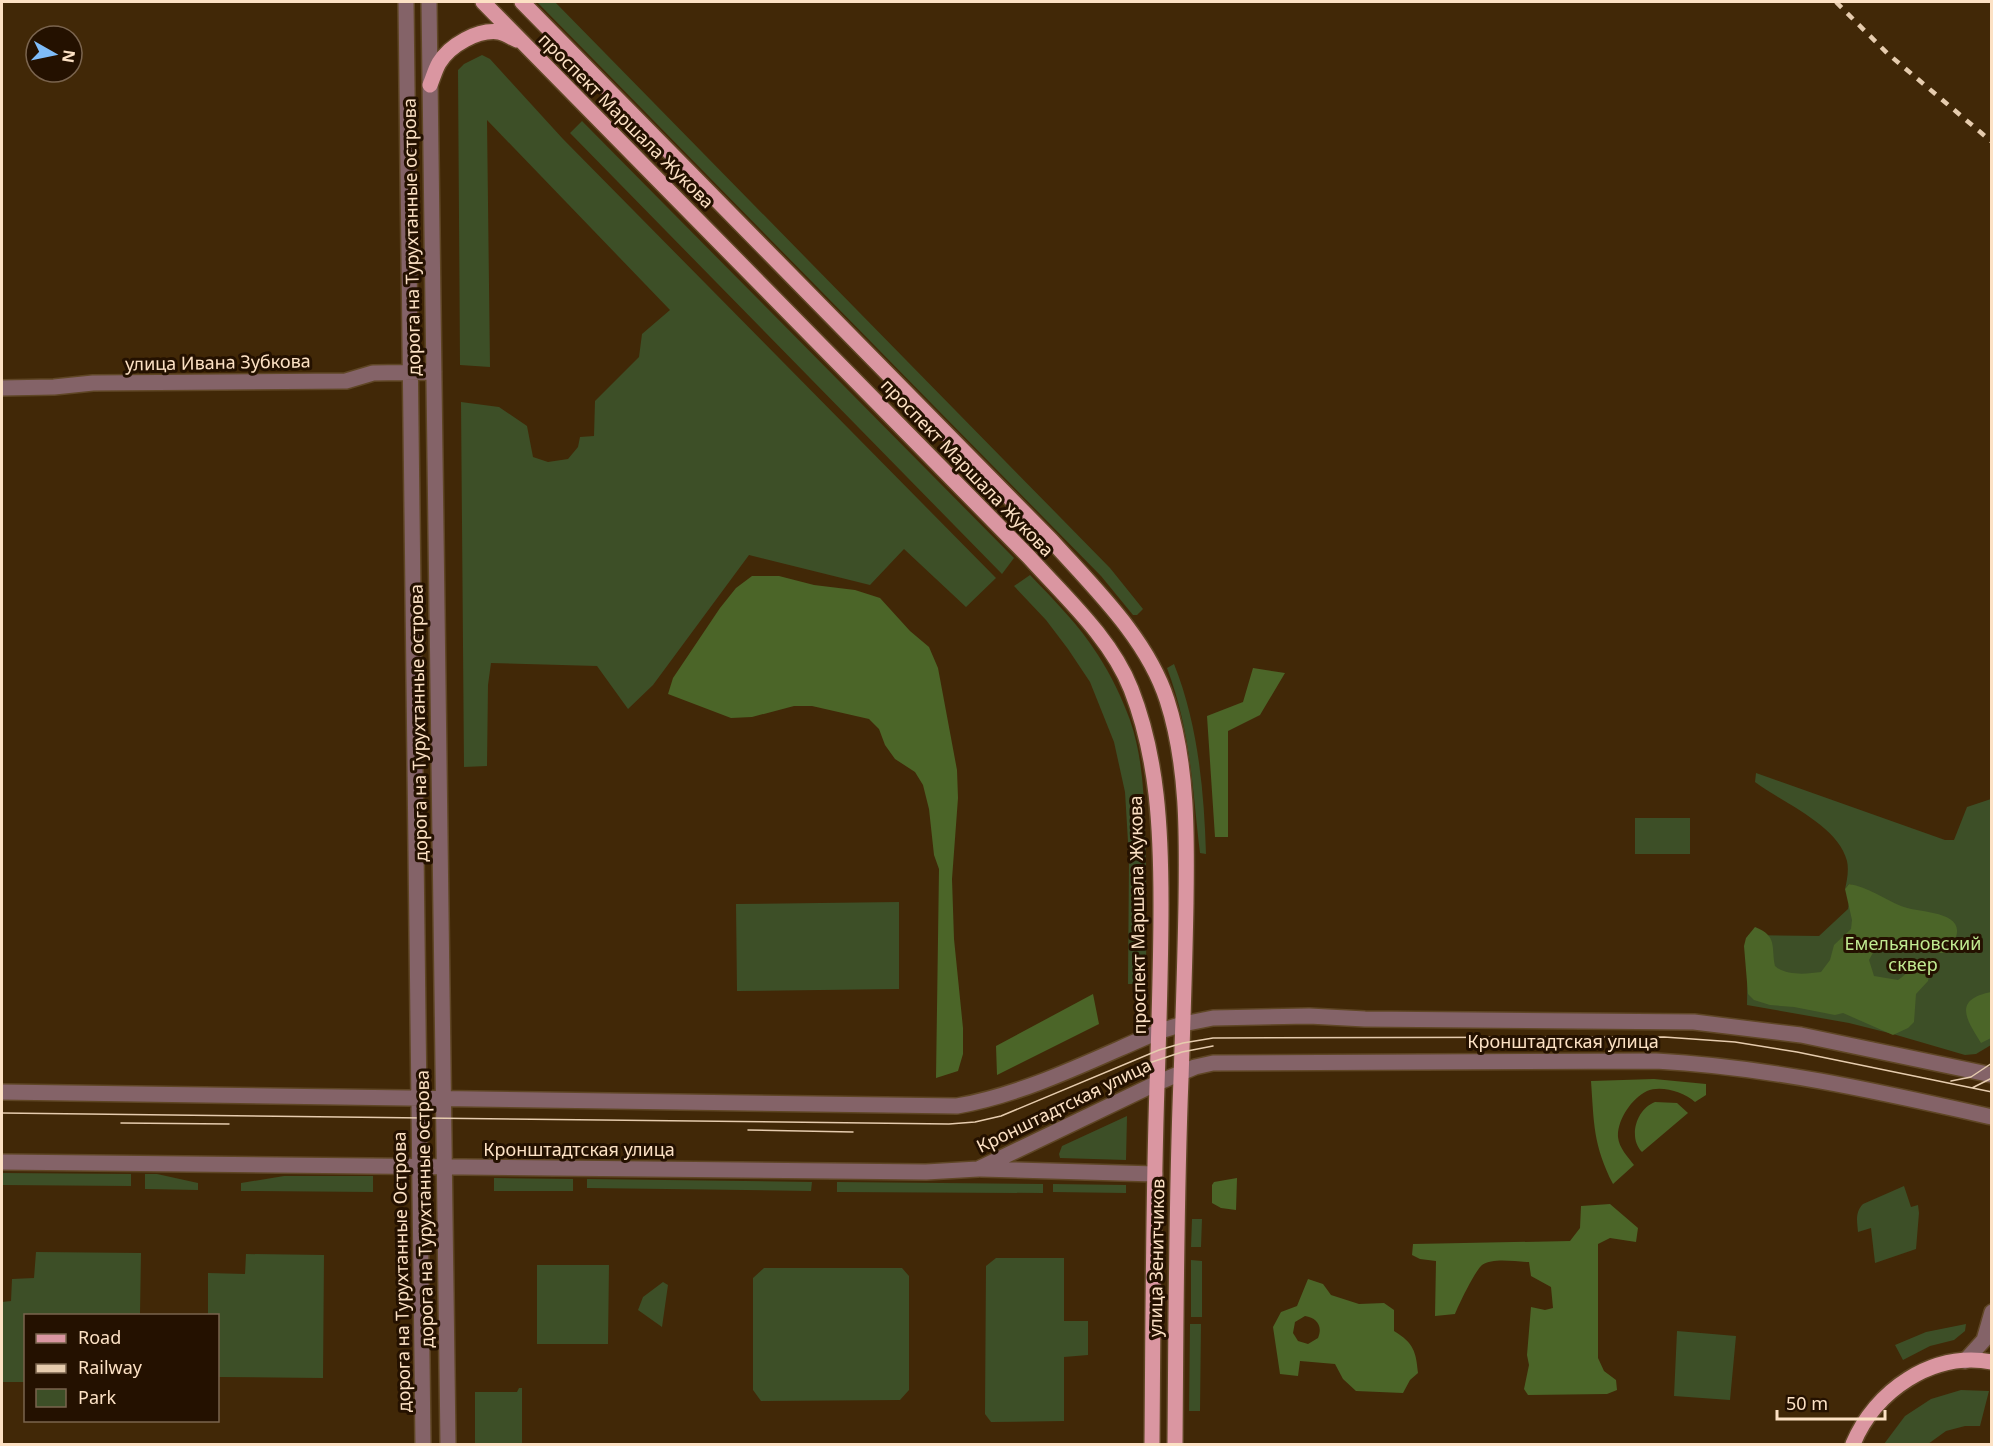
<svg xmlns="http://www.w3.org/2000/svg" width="1993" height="1446" font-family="'Noto Sans',sans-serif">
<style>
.green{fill:#3d4f27}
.forest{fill:#4b6528;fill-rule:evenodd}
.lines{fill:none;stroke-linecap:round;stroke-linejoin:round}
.minor-casing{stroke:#5f4625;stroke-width:18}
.major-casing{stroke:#5f4625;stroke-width:18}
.minor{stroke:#846368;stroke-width:15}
.major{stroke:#da96a1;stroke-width:15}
.tram{stroke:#e6ccae;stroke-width:1.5}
.rail{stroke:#e6ccae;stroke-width:4.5;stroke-dasharray:8 8;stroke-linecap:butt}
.labels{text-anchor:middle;stroke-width:6;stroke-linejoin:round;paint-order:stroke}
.street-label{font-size:18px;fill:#fce1c4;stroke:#241100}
.park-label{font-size:18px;fill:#c1eb91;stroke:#241100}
</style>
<rect width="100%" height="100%" fill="#412807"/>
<path class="green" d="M 537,2 L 555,2 L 1110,568 L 1143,609 L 1137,615 L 1133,615 L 1101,576 Z
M 482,55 L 490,59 L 563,139 L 996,578 L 966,607 L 904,549 L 870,585 L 749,555 L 653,685 L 628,709 L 597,666 L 491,663 L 488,685 L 487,766 L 464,767 L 461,402 L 499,407 L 527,426 L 533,457 L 548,462 L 568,459 L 578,447 L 580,437 L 594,436 L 595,401 L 639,357 L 642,334 L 670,310 L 487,120 L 490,367 L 460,365 L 458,70 L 464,64 Z
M 582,121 L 1014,558 L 1002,574 L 570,133 Z
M 1030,575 C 1054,600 1079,625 1098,655 C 1111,675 1122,698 1130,720 C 1142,755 1144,792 1145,829 C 1147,881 1146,932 1146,984 L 1128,984 L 1129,858 L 1125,792 L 1114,742 L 1090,682 L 1068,649 L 1046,620 L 1014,586 Z
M 1174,664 C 1198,724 1204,790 1206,854 L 1200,853 C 1192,787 1191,732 1167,668 Z
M 1756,773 L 1945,840 L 1954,840 L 1967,807 L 1991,799 L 1991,1045 L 1976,1054 L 1965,1055 L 1893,1034 L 1849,1023 L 1747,1005 L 1748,935 L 1819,936 L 1848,909 L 1852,885 L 1849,884 L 1845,889 C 1847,881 1849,870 1847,861 C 1838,825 1783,803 1755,782 Z
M 1635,818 L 1690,818 L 1690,854 L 1635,854 Z
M 899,902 L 899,989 L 737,991 L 736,904 Z
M 1127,1116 L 1126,1160 L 1060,1158 L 1059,1154 L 1062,1146 Z
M 2,1173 L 131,1174 L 131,1186 L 2,1185 Z
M 145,1174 L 157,1174 L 198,1183 L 198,1190 L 145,1189 Z
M 284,1176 L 373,1176 L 373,1192 L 241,1191 L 241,1183 Z
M 494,1178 L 573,1179 L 573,1191 L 494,1191 Z
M 587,1179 L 812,1182 L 811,1191 L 587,1188 Z
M 837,1182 L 1043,1184 L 1043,1193 L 837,1192 Z
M 1053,1184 L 1126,1185 L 1126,1193 L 1053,1192 Z
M 1904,1186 L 1911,1207 L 1918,1205 L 1919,1213 L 1916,1249 L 1875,1263 L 1871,1228 L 1858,1232 C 1857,1221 1855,1212 1863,1204 Z
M 1192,1219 L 1202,1219 L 1201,1247 L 1191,1247 Z
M 36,1252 L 141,1253 L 140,1315 L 26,1316 L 25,1382 L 2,1382 L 2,1302 L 11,1301 L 12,1279 L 34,1278 Z
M 246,1254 L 324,1255 L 323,1378 L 218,1377 L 218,1316 L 208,1315 L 208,1273 L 245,1274 Z
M 996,1258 L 1064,1258 L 1064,1321 L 1088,1321 L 1088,1355 L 1064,1357 L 1064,1421 L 991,1422 L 985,1414 L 986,1266 Z
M 1191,1260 L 1202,1261 L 1202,1317 L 1191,1317 Z
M 537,1265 L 609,1265 L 608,1344 L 537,1344 Z
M 764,1268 L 902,1268 L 909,1276 L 909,1390 L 900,1400 L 761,1401 L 753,1390 L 753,1278 Z
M 663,1282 L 668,1285 L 662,1327 L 638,1310 L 643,1297 Z
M 1190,1324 L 1201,1324 L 1200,1411 L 1189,1411 Z
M 1966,1324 L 1965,1331 L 1954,1340 L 1930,1346 L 1903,1360 L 1895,1345 L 1926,1332 Z
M 1677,1331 L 1736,1336 L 1730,1400 L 1674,1396 Z
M 519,1388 L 522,1388 L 522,1444 L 475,1444 L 475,1392 L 517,1392 Z
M 1961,1390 L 1989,1391 L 1980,1426 L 1965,1426 L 1946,1431 L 1928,1444 L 1884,1444 L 1905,1416 L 1931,1399 Z"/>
<path class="forest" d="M 752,576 L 779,576 L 814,585 L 855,590 L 880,598 L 910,631 L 929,647 L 938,668 L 957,770 L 958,798 L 952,879 L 954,939 L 963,1028 L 963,1054 L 958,1071 L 936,1078 L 939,869 L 934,855 L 929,809 L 923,785 L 915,772 L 895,759 L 885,745 L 879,729 L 869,719 L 812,706 L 794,706 L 752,717 L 731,718 L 668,694 L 673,678 L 720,608 L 736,588 Z
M 1253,668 L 1285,673 L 1260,715 L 1228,731 L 1228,837 L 1215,837 L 1207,716 L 1243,702 Z
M 1849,884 C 1868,887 1884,899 1901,906 C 1916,913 1965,910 1956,937 C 1954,943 1949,949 1946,953 C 1913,954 1891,916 1869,960 L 1874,976 L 1898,980 C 1910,972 1915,961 1931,966 L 1928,981 L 1916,994 L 1914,1022 L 1908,1028 L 1893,1035 L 1843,1013 L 1835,1015 L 1794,1007 L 1770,1005 L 1754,1000 L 1748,994 L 1744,946 L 1746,938 L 1755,927 C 1778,936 1771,947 1775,966 C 1786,976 1807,974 1821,972 L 1830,960 L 1834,945 L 1851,929 L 1852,920 L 1845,889 Z
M 1991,992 L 1991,1038 L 1981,1043 C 1967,1020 1952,1000 1991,992 Z
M 1093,994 L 1099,1024 L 997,1075 L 996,1046 Z
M 1654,1079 L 1706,1084 L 1706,1095 L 1695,1102 C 1684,1092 1661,1085 1647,1091 C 1632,1098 1617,1120 1618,1137 C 1619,1148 1628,1157 1634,1165 L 1613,1184 C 1593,1145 1594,1123 1591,1081 Z
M 1655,1102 L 1677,1103 L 1688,1113 L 1642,1152 C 1628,1138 1636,1109 1655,1102 Z
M 1237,1178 L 1236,1210 L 1221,1208 L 1212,1203 L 1212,1185 L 1214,1182 Z
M 1610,1204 L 1638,1228 L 1636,1242 L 1610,1238 L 1598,1244 L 1598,1358 L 1604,1371 L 1616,1380 L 1617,1390 L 1607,1394 L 1528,1395 L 1524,1389 L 1529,1365 L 1527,1355 L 1531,1307 L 1545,1310 L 1553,1308 L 1551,1287 L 1531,1276 L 1529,1262 C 1516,1262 1494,1257 1482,1265 C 1475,1271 1459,1304 1455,1314 L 1435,1316 L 1436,1261 L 1420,1259 L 1412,1255 L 1413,1244 L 1570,1241 L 1580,1228 L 1581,1206 Z
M 1308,1279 L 1323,1284 L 1331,1295 L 1359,1304 L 1384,1303 L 1394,1310 L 1394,1331 C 1414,1343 1416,1352 1418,1373 L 1410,1380 L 1403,1393 L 1356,1391 L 1343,1379 L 1335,1364 L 1300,1361 L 1298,1376 L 1280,1374 L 1273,1327 L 1281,1312 L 1297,1306 ZM 1305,1316 C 1317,1318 1323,1326 1318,1338 L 1308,1344 L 1298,1341 L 1293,1333 L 1295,1322 Z"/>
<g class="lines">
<g class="minor-casing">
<path id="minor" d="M 406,2 L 423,1444
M 429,2 L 448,1444
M 2,388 L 54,387 L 93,383 L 346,381 L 373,373 L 434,372
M 2,1092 L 957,1106 C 1026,1094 1094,1059 1160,1031 L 1183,1024 L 1213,1018 L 1309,1016 L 1365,1019 L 1694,1022 L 1801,1035 L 1992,1075
M 2,1162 L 926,1172 L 978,1169 L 1157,1083 L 1195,1067 L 1213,1063 L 1656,1061 C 1770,1067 1880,1092 1992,1117
M 981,1169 L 1155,1174
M 1965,1361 L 1984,1340 L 1992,1312"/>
</g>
<g class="major-casing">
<path id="major" d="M 483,2 L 1029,557 C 1065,597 1111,638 1131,689 C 1158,758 1161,831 1161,904 C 1161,965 1159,1025 1157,1086 C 1153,1205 1153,1325 1152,1444
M 522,2 L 1051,540 C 1094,588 1147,638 1167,700 C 1188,765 1187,836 1186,903 C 1185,962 1183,1020 1181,1079 C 1176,1201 1176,1323 1175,1444
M 430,85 C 433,78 435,70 439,63 C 450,45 478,29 499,32 C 505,33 512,38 517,40
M 1853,1444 C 1875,1391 1932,1351 1992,1362"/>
</g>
<use href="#minor" class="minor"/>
<use href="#major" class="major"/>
<path class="tram" d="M 1149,1063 L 1182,1052 L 1213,1046
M 1951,1081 L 1971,1077 L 1992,1063
M 1972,1088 L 1992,1078
M 2,1113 L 949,1124 L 975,1122 L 1001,1116 L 1159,1050 L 1183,1043 L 1213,1038 L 1664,1037 L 1735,1042 L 1797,1052 L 1992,1092
M 121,1123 L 229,1124
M 748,1130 L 853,1132"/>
<path class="rail" d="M 1836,2 L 1887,53 L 1992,142"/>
</g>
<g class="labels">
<g class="street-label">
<text transform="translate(626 121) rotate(45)" y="6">проспект Маршала Жукова</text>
<text transform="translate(412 237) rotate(-91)" y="6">дорога на Турухтанные острова</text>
<text transform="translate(218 363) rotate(-1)" y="6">улица Ивана Зубкова</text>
<text transform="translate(967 468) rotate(46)" y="6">проспект Маршала Жукова</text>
<text transform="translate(419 723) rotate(-91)" y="6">дорога на Турухтанные острова</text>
<text transform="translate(1138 915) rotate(-91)" y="6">проспект Маршала Жукова</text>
<text x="1563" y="1048">Кронштадтская улица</text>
<text transform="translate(1064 1106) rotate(-26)" y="6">Кронштадтская улица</text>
<text x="579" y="1156">Кронштадтская улица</text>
<text transform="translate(425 1209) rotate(-91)" y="6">дорога на Турухтанные острова</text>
<text transform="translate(1157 1258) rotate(-89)" y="6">улица Зенитчиков</text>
<text transform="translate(402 1272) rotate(-91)" y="6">дорога на Турухтанные Острова</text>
</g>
<g class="park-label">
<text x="1913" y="950">Емельяновский<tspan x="1913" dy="21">сквер</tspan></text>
</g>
</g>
<rect width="1993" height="1446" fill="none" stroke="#fce1c4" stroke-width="6"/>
<rect x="24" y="1314" width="195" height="108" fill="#241100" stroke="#7a644e" stroke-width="1.5"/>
<rect x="36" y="1334" width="30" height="9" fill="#da96a1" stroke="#7a644e" stroke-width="1.5"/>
<text x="78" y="1344" font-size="18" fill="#fce1c4">Road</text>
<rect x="36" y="1364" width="30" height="9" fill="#e6ccae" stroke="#7a644e" stroke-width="1.5"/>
<text x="78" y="1374" font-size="18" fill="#fce1c4">Railway</text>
<rect x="36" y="1389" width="30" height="18" fill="#3d4f27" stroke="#7a644e" stroke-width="1.5"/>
<text x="78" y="1404" font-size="18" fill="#fce1c4">Park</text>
<g transform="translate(54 54) rotate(99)"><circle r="28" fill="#241100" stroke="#7a644e" stroke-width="1.5"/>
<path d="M0-4.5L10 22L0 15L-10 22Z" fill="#7fbdfa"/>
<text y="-9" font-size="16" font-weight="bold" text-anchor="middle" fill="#fce1c4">N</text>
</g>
<path d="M1777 1410v9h108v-9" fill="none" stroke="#fce1c4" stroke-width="3"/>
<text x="1786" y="1410" font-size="18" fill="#fce1c4" stroke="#241100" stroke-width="4.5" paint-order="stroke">50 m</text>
</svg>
